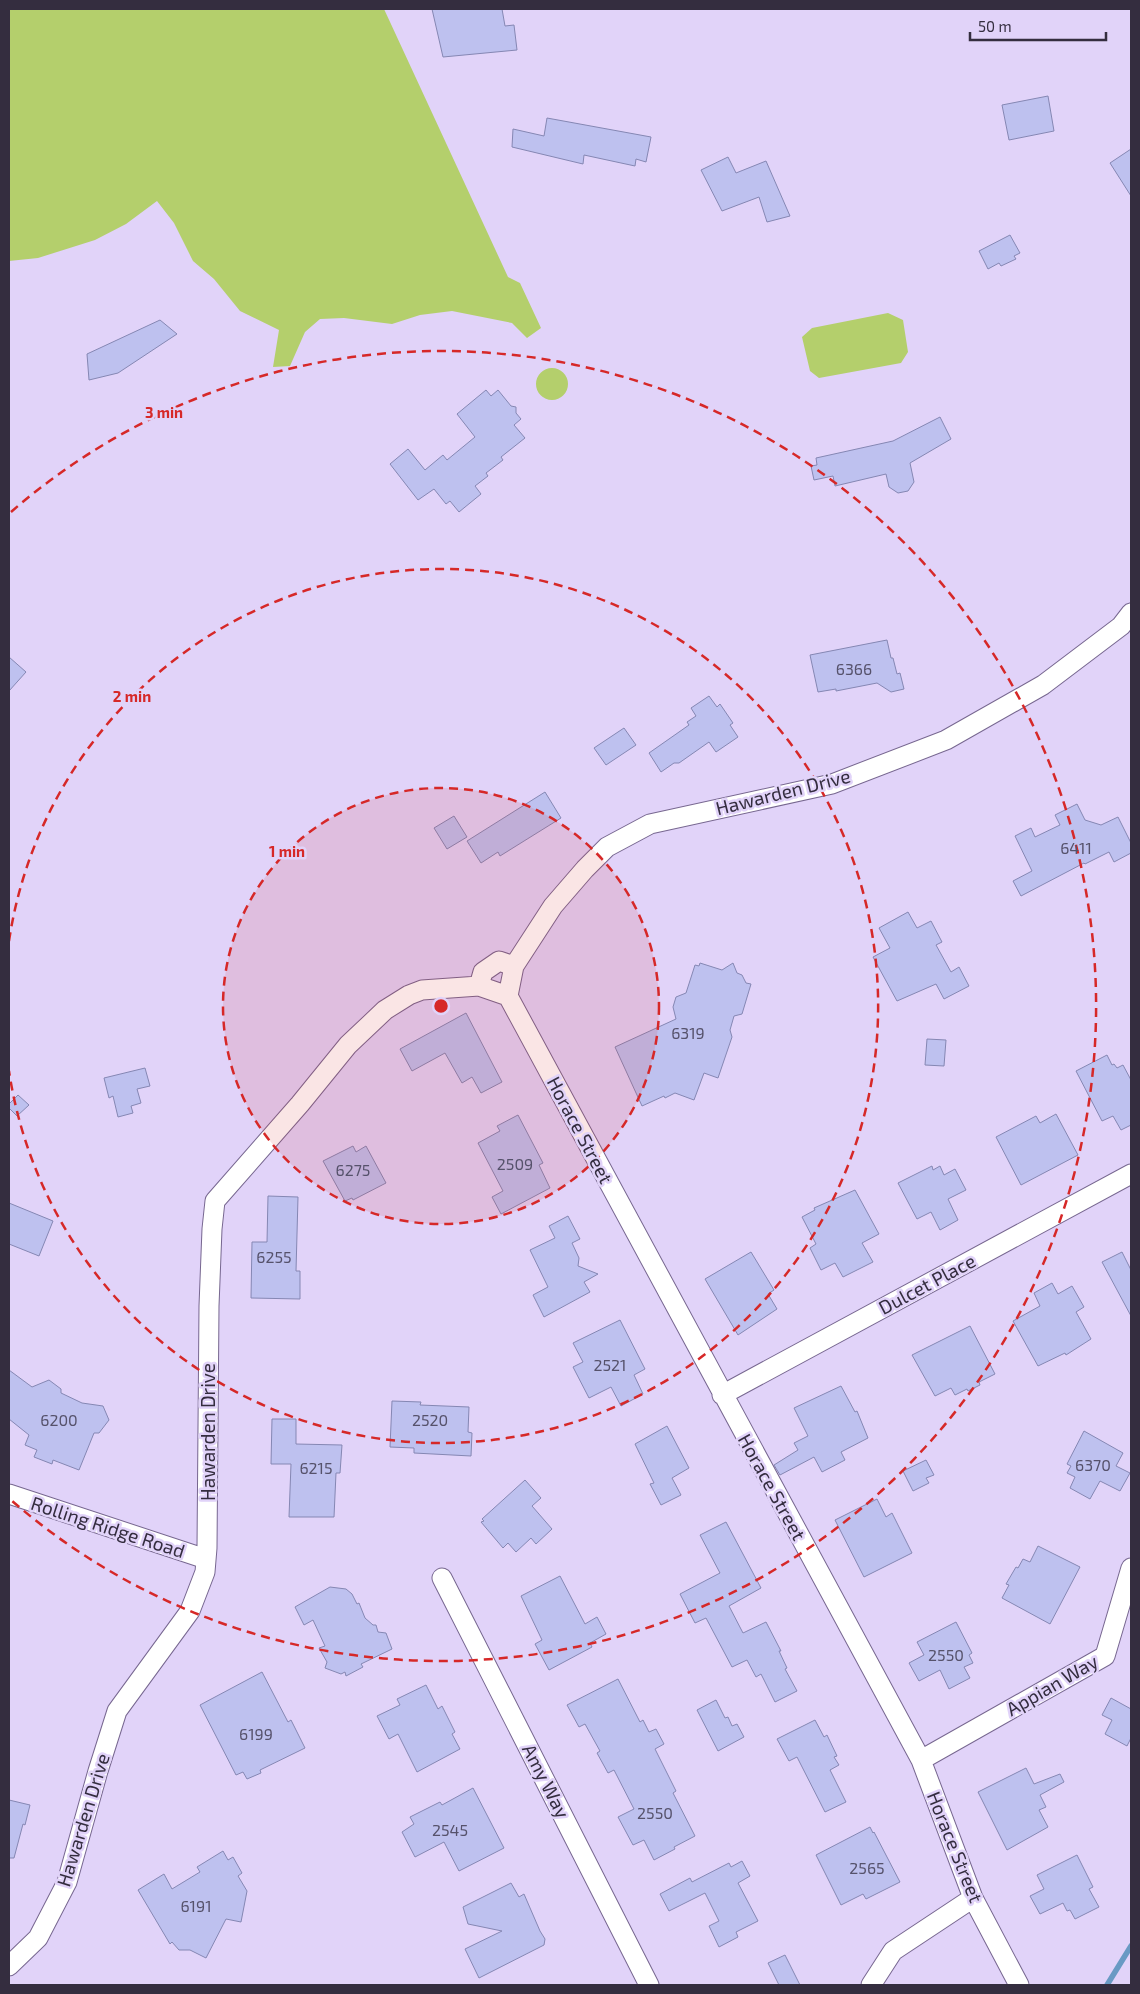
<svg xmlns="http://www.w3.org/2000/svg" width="1140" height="1994" font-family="'Exo 2',sans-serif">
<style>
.green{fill:#b4cf6c}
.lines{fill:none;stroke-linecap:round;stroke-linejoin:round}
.stream{stroke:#699ac4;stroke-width:5.5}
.building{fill:#bec1ef;stroke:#8587b3}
.minor-casing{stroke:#776790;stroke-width:21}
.minor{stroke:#fff;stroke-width:19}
.ring{fill:none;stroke:#d62828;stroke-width:2.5;stroke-dasharray:9 6}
.labels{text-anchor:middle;stroke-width:5;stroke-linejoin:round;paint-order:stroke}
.number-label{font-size:16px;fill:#56526b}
.street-label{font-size:19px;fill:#342d3f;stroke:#e1d3f9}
.centre{fill:#d62828;stroke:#e1d3f9;stroke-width:2.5}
.ring-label{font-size:15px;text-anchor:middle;font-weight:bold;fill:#d62828;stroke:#e1d3f9;stroke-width:5;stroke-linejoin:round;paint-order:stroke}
</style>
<rect width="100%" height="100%" fill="#e1d3f9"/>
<path class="green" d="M 9,9 L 384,9 L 508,277 L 520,283 L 541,328 L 527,338 L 512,323 L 452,311 L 420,315 L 392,324 L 344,318 L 320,319 L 305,332 L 290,366 L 273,367 L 279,330 L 240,311 L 214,279 L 193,261 L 174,223 L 157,201 L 126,224 L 95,240 L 38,258 L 9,261 Z
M 888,313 L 903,320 L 908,352 L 901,363 L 819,378 L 810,371 L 802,337 L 812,328 Z
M536 384a16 16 0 1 1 32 0a16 16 0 1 1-32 0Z"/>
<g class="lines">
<path class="stream" d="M 1107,1985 L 1131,1946"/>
</g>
<path class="building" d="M 432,9 L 502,9 L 505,26 L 514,25 L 517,50 L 443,57 Z
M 1048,96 L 1054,131 L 1009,140 L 1002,105 Z
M 547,118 L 651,137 L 646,162 L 636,159 L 635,166 L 584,155 L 583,164 L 512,147 L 513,129 L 544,136 Z
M 1131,149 L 1131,196 L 1110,163 Z
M 728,157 L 736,173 L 766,161 L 790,216 L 767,222 L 759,197 L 722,211 L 701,170 Z
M 1010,235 L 1020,253 L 1014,256 L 1016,259 L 1001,266 L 999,263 L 988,269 L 979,251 Z
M 160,320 L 177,334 L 118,373 L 89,380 L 87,354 Z
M 486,390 L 491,396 L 498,390 L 511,406 L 516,407 L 516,413 L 521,419 L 514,425 L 525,438 L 501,457 L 503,460 L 486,473 L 488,476 L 475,486 L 481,494 L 459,512 L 450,501 L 446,504 L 434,489 L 418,500 L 390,464 L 408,449 L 425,470 L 443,455 L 447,460 L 475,437 L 457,414 Z
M 940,417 L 951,439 L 910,463 L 914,482 L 908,491 L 898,493 L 889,487 L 886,474 L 835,486 L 833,476 L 814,480 L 811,466 L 817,465 L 816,458 L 893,441 Z
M 887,640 L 891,658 L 893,658 L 897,674 L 900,673 L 904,689 L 891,692 L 877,683 L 836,691 L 836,689 L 818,692 L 810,655 Z
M 9,657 L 26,672 L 9,691 Z
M 709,696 L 717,707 L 720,704 L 733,723 L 730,725 L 738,737 L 716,752 L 709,742 L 679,763 L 674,763 L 661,772 L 649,753 L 689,725 L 687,722 L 696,716 L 691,708 Z
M 624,728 L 636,745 L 606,765 L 594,748 Z
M 545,792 L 561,818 L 500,856 L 498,852 L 481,863 L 467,841 Z
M 1077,804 L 1085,820 L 1101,825 L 1118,817 L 1131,843 L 1131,853 L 1114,862 L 1109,852 L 1085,864 L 1084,863 L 1021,896 L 1013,881 L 1032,871 L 1015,836 L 1031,828 L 1035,837 L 1060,825 L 1055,815 Z
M 454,816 L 467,837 L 447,849 L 434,828 Z
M 908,912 L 917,928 L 931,921 L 942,942 L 936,945 L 951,972 L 959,967 L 969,986 L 944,999 L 936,984 L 897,1001 L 873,957 L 890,948 L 879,928 Z
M 700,963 L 722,970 L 733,963 L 737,973 L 742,975 L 746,983 L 751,984 L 742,1014 L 734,1016 L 730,1030 L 732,1037 L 718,1078 L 704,1073 L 694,1100 L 675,1093 L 665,1098 L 664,1096 L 642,1106 L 615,1047 L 676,1019 L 673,1007 L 676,997 L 686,993 L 695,965 L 699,966 Z
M 466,1013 L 502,1082 L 481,1093 L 472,1077 L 462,1083 L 445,1053 L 412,1071 L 400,1049 Z
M 927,1039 L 946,1040 L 944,1066 L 925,1065 Z
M 1107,1055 L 1112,1065 L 1114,1064 L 1117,1068 L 1123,1065 L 1131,1080 L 1131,1125 L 1121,1130 L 1113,1116 L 1102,1121 L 1076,1071 Z
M 145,1068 L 150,1086 L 137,1089 L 141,1103 L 131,1106 L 133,1113 L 118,1117 L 113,1096 L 109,1098 L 104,1078 Z
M 18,1095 L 29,1105 L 17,1116 L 9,1108 L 9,1104 Z
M 1056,1114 L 1078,1155 L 1021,1185 L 996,1137 L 1036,1116 L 1040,1123 Z
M 518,1115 L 543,1163 L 539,1165 L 550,1188 L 501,1214 L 492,1197 L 503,1191 L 478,1143 L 500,1131 L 497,1126 Z
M 353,1146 L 356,1152 L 366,1146 L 386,1183 L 353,1200 L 352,1198 L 345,1201 L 323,1161 Z
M 932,1166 L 933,1170 L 940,1166 L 944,1175 L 955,1169 L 966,1190 L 948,1199 L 958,1220 L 940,1230 L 931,1212 L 917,1219 L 898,1183 Z
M 855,1190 L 879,1234 L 862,1243 L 873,1262 L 843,1277 L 835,1263 L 821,1270 L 810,1248 L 816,1244 L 802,1217 L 815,1210 L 814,1208 Z
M 268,1196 L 298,1197 L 296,1271 L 300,1271 L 300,1299 L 251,1298 L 252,1242 L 267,1242 Z
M 9,1203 L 53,1221 L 39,1256 L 9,1244 Z
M 568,1216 L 580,1239 L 572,1243 L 579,1258 L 578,1266 L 598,1274 L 584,1282 L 590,1292 L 544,1317 L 533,1295 L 548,1287 L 530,1250 L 555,1238 L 549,1226 Z
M 751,1252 L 774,1290 L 768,1294 L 777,1309 L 738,1335 L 705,1279 Z
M 1122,1252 L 1131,1270 L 1131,1316 L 1102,1262 Z
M 1052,1283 L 1058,1294 L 1072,1286 L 1084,1307 L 1076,1312 L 1091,1339 L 1066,1355 L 1065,1353 L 1038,1366 L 1013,1321 L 1040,1306 L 1034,1293 Z
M 620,1320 L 645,1369 L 634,1375 L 643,1394 L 621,1406 L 611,1387 L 589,1398 L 573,1367 L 583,1362 L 573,1343 Z
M 970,1326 L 995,1374 L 979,1382 L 980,1385 L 968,1391 L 967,1389 L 955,1395 L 951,1388 L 935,1396 L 912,1355 Z
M 9,1370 L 32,1387 L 49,1380 L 61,1389 L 61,1393 L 82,1403 L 103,1406 L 109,1420 L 99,1433 L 94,1433 L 79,1470 L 53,1460 L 52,1464 L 34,1457 L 37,1450 L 25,1445 L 29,1435 L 9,1419 Z
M 841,1386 L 855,1412 L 857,1411 L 868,1438 L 841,1452 L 845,1460 L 822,1472 L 814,1457 L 780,1475 L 774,1465 L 798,1450 L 794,1443 L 808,1436 L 794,1408 Z
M 392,1401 L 421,1402 L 420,1405 L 469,1407 L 468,1432 L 472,1433 L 471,1456 L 414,1453 L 414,1448 L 390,1447 Z
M 272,1419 L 296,1419 L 296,1444 L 342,1445 L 340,1473 L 336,1473 L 334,1517 L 289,1517 L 291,1464 L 271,1464 Z
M 667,1426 L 689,1468 L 672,1478 L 681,1495 L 661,1505 L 650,1484 L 654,1483 L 635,1444 Z
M 1084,1431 L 1123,1453 L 1116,1466 L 1130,1473 L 1120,1491 L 1100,1481 L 1090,1499 L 1070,1488 L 1075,1477 L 1067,1473 L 1071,1466 L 1067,1464 Z
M 926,1460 L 934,1475 L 926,1478 L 929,1483 L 913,1491 L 903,1471 Z
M 525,1480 L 541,1498 L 532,1506 L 552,1529 L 536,1544 L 531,1538 L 516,1552 L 508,1543 L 503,1548 L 481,1522 L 484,1521 L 482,1519 Z
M 877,1499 L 886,1517 L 892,1513 L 912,1553 L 864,1577 L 835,1520 Z
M 726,1522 L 761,1588 L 729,1606 L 743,1633 L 766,1622 L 781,1651 L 779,1651 L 787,1668 L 785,1669 L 797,1691 L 775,1702 L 761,1674 L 756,1677 L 747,1660 L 732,1667 L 706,1618 L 695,1623 L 680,1594 L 720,1573 L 700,1535 Z
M 1038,1546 L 1080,1567 L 1050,1624 L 1002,1598 L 1009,1585 L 1006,1584 L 1016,1567 L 1018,1568 L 1023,1559 L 1030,1562 Z
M 560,1576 L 585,1624 L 597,1617 L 606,1634 L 590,1643 L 592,1647 L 549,1670 L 535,1644 L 542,1640 L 521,1596 Z
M 330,1587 L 346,1589 L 352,1594 L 357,1604 L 359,1603 L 365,1618 L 373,1625 L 376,1625 L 378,1632 L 386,1633 L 392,1649 L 361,1664 L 363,1667 L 346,1676 L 345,1672 L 341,1674 L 325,1668 L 327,1662 L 319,1648 L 325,1646 L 313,1620 L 304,1625 L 295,1607 Z
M 956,1622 L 972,1653 L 969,1655 L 973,1663 L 964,1667 L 970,1678 L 949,1689 L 940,1670 L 919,1681 L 909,1663 L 924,1655 L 917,1642 Z
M 262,1672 L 288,1722 L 291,1720 L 305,1748 L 260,1770 L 261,1773 L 247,1779 L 243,1772 L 236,1775 L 200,1705 Z
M 618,1679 L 640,1722 L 643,1720 L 649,1732 L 656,1729 L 664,1744 L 655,1749 L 676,1791 L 673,1793 L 695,1836 L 674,1847 L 675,1849 L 654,1860 L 644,1840 L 633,1845 L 618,1817 L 634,1809 L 614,1770 L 608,1773 L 597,1753 L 600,1751 L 585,1724 L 579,1727 L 567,1705 Z
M 426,1685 L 438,1709 L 442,1706 L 455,1732 L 452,1734 L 460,1749 L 417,1772 L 398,1734 L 389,1739 L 377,1716 L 400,1705 L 397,1699 Z
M 1111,1698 L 1131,1709 L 1131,1738 L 1127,1746 L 1105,1734 L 1112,1720 L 1102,1715 Z
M 716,1700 L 725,1718 L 728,1717 L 732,1726 L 737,1724 L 744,1737 L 718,1751 L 697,1710 Z
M 815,1720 L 824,1737 L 827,1735 L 837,1756 L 834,1757 L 839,1765 L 830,1770 L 846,1802 L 825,1812 L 797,1757 L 789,1761 L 777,1739 Z
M 1026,1768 L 1034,1784 L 1060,1774 L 1064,1782 L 1040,1795 L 1046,1807 L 1039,1810 L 1048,1827 L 1007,1850 L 978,1792 Z
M 473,1788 L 504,1848 L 459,1871 L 444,1842 L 415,1857 L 402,1832 L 414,1824 L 410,1817 L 440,1802 L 442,1805 Z
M 9,1800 L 30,1805 L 25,1825 L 23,1824 L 14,1858 L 9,1858 Z
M 870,1827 L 873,1833 L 874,1832 L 900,1882 L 866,1899 L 863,1894 L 841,1905 L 816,1855 Z
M 223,1851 L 228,1860 L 233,1857 L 242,1873 L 238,1876 L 247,1891 L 241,1922 L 226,1919 L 206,1958 L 190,1950 L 179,1950 L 172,1942 L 170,1944 L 138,1890 L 164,1874 L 172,1889 L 200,1872 L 197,1867 Z
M 1077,1855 L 1093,1887 L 1089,1889 L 1099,1907 L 1075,1919 L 1070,1910 L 1067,1911 L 1063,1903 L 1040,1914 L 1030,1896 L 1044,1889 L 1037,1875 Z
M 742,1861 L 750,1876 L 738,1883 L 758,1921 L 736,1932 L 738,1937 L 719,1947 L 709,1926 L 719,1921 L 705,1893 L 669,1911 L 660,1894 L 690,1878 L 692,1882 L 729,1863 L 731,1867 Z
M 511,1883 L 519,1897 L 524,1894 L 540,1931 L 545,1939 L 544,1945 L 479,1978 L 465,1949 L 502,1931 L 468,1924 L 463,1907 Z
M 785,1955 L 800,1985 L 779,1985 L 768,1963 Z"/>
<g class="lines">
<g class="minor-casing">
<path id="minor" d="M 479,986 L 483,972 L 499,961 L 514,966
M 508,996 L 921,1760 L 973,1898 L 1019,1985
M 508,996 L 514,966 L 553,906 L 585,869 L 607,847 L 650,824 L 832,784 L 946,740 L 1043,685 L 1121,626 L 1131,613
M 722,1395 L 1131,1174
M 9,1494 L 206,1559
M 442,1578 L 649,1985
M 921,1760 L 1105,1656 L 1131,1568
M 9,1966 L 38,1938 L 67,1882 L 98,1771 L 117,1711 L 190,1611 L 205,1572 L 207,1548 L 209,1306 L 212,1229 L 215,1201 L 300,1104 L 348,1045 L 385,1010 L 409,995 L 422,990 L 479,986 L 508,996
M 871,1985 L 893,1951 L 973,1898"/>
</g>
<use href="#minor" class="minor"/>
</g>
<circle cx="441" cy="1006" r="218" fill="#d62828" fill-opacity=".12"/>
<g class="ring">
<circle cx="441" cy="1006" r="218"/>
<path d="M9 941A437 437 0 1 1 9 1071"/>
<path d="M11 512A655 655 0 1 1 11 1500"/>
</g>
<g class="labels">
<g class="number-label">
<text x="854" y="675">6366</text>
<text x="1076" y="854">6411</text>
<text x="688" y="1039">6319</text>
<text x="515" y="1170">2509</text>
<text x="353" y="1176">6275</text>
<text x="274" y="1263">6255</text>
<text x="610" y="1371">2521</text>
<text x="59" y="1426">6200</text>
<text x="430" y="1426">2520</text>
<text x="1093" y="1471">6370</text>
<text x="316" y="1474">6215</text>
<text x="946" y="1661">2550</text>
<text x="256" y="1740">6199</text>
<text x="655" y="1819">2550</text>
<text x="450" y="1836">2545</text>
<text x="867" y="1874">2565</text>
<text x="196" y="1912">6191</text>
</g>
<g class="street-label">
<text transform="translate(783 792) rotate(-14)" y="7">Hawarden Drive</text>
<text transform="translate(580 1130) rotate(62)" y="7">Horace Street</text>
<text transform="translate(927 1284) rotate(-28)" y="7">Dulcet Place</text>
<text transform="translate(208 1432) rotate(-90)" y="7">Hawarden Drive</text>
<text transform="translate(772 1487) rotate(61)" y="7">Horace Street</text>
<text transform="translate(108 1527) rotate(18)" y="7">Rolling Ridge Road</text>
<text transform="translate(1052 1685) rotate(-30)" y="7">Appian Way</text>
<text transform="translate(546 1781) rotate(63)" y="7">Amy Way</text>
<text transform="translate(83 1820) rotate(-73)" y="7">Hawarden Drive</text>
<text transform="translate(955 1847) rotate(68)" y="7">Horace Street</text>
</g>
</g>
<circle cx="441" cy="1006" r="8" class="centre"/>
<g class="ring-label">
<text x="164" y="418">3 min</text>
<text x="132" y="702">2 min</text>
<text x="287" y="857">1 min</text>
</g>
<rect width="1140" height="1994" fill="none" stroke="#342d3f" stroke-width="20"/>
<path d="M970 32v8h136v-8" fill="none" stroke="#342d3f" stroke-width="2.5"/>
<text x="978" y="32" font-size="15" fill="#342d3f" stroke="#e1d3f9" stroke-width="4" paint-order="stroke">50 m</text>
</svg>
